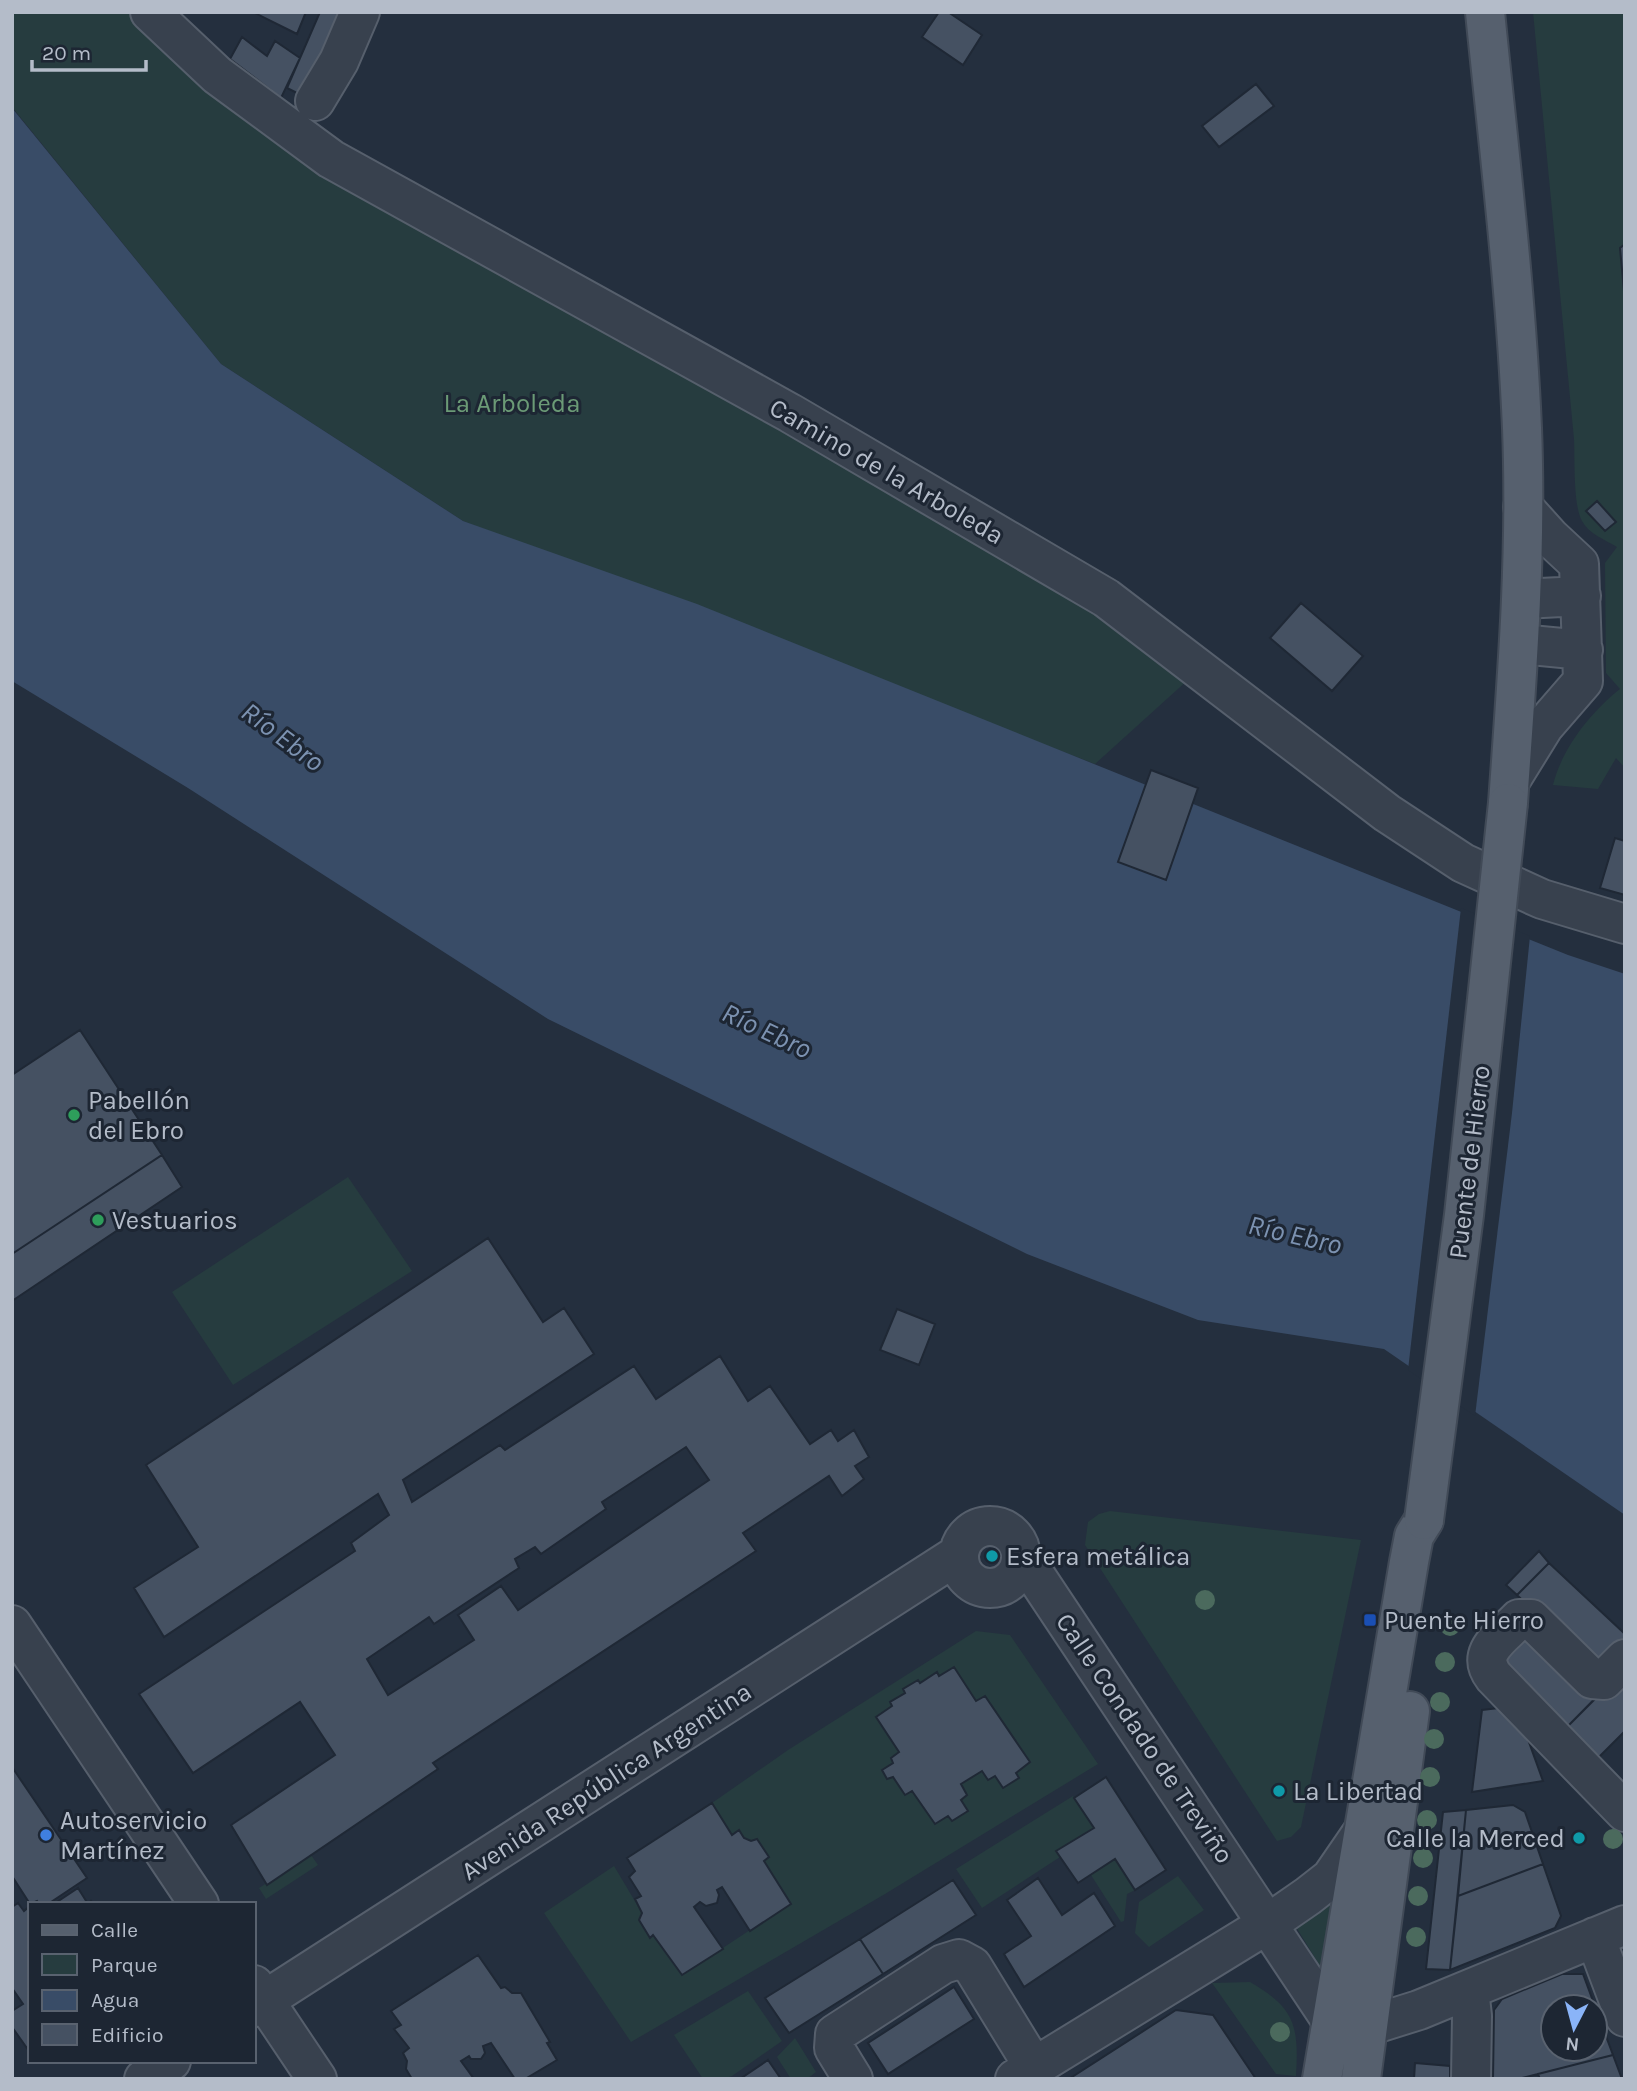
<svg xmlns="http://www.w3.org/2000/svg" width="1637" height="2091" font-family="Karla,sans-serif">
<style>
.green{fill:#263c3f;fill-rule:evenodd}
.water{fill:#394c67}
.pier{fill:#242f3e}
.building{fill:#455162;stroke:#1f2835;stroke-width:2;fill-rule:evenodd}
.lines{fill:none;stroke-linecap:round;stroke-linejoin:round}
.minor-casing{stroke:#565f6c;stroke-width:42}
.major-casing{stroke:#414a57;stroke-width:42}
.minor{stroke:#38414e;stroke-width:38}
.major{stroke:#56606e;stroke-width:38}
.major-bridge-casing{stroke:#414a57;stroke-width:42;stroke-linecap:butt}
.major-bridge{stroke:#56606e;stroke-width:38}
.tree{fill:#4b6a5d}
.leisure-dot{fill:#2e9e5b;stroke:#1d2633;stroke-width:2.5}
.culture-dot{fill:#0f9aa8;stroke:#1d2633;stroke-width:2.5}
.transit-dot{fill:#1a4fb4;stroke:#1d2633;stroke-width:2.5}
.shop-dot{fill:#3f7fe0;stroke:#1d2633;stroke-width:2.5}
.labels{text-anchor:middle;stroke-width:6;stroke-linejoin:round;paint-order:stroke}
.park-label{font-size:26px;fill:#6b9a76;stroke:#1d2633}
.street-label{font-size:26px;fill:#b4bcc9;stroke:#1d2633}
.poi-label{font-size:26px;fill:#b4bcc9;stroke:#1d2633;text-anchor:start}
.water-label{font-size:28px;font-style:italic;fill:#7c92b1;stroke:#1d2633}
</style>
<rect width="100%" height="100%" fill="#242f3e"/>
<path class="green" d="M 12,12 L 150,12 L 217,75 L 1200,669 L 1095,764 L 463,521 L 221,364 L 12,107 Z
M 1533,12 L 1625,12 L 1625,768 L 1616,758 L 1598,789 L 1553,785 C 1562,748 1591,712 1620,689 L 1606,673 L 1605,563 L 1617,547 C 1605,540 1588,533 1582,521 C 1573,505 1575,459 1574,439 Z
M 348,1177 L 412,1271 L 233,1385 L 172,1292 Z
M 1110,1511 L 1361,1540 L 1301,1827 L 1291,1837 L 1277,1841 L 1085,1545 L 1088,1522 L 1099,1514 Z
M 976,1631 L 1010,1635 L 1098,1764 L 885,1894 L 631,2042 L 544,1913 L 614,1866 L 642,1913 L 639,1920 L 650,1937 L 653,1935 L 682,1975 L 791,1903 L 764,1861 L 769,1856 L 757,1839 C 748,1842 744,1838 739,1831 L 732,1835 L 712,1803 L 788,1750 ZM 954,1667 L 976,1701 L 986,1696 L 1030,1763 L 1016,1773 L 1019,1778 L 1004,1787 L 995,1776 L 988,1780 L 982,1771 L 961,1784 L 967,1795 L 948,1816 L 935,1824 L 912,1791 L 905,1795 L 893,1777 L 887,1779 L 882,1770 L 893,1763 L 891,1758 L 899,1752 L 876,1717 L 892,1706 L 890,1702 L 937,1673 L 939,1676 Z
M 1073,1796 L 1094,1828 L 1056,1851 L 1060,1857 L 982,1908 L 956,1869 Z
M 311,1855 L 318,1865 L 266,1899 L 259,1888 Z
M 1115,1859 L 1135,1890 L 1127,1894 L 1124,1921 L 1121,1922 L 1091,1875 Z
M 1178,1876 L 1204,1910 L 1149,1947 L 1135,1933 L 1139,1902 Z
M 1337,1895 L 1323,1971 L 1293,1922 Z
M 1250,1982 C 1295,2008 1299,2026 1296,2076 L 1276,2074 L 1212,1983 Z
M 748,1991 L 782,2041 L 732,2076 L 723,2079 L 703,2079 L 674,2035 Z
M 795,2038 L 816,2072 L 807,2079 L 791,2079 L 777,2057 Z"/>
<path class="water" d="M 12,108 L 221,364 L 463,521 L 697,604 L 1568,955 L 1625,974 L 1625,1515 L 1384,1349 L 1198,1320 L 1027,1254 L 548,1019 L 188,788 L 12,681 Z"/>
<path class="pier" d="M 1461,908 L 1530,936 L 1512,1113 L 1475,1416 L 1408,1370 Z"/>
<path class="building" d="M 253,12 L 306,12 L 297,34 Z
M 320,12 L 345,12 L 303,96 L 287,88 Z
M 939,12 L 948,12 L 982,35 L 963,65 L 922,37 Z
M 242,37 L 267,56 L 275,41 L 300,58 L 281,98 L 230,59 Z
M 1256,84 L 1274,106 L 1219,147 L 1202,126 Z
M 1625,244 L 1625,290 L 1624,291 L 1620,248 Z
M 1597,501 L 1616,522 L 1605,531 L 1586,511 Z
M 1301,603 L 1363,656 L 1332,691 L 1270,638 Z
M 1151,770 L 1198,788 L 1166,880 L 1118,862 Z
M 1615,838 L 1625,841 L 1625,895 L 1600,888 Z
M 80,1030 L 162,1155 L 12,1254 L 12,1075 Z
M 162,1155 L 182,1187 L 12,1301 L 12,1254 Z
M 488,1238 L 543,1322 L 564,1308 L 594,1354 L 403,1480 L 412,1502 L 500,1445 L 505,1450 L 634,1366 L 656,1399 L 720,1356 L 748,1401 L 770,1386 L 810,1444 L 831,1430 L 838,1441 L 854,1430 L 869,1457 L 855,1466 L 864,1479 L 842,1496 L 829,1476 L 743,1533 L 756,1551 L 433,1763 L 438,1769 L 267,1885 L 231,1825 L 335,1755 L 300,1702 L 193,1773 L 139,1694 L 355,1551 L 351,1543 L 389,1515 L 378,1494 L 164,1637 L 134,1588 L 198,1547 L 146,1465 ZM 686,1447 L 709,1480 L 518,1610 L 501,1586 L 458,1615 L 474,1640 L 388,1695 L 367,1659 L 429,1617 L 434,1624 L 519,1568 L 515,1559 L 535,1547 L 541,1554 L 606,1509 L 602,1502 Z
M 897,1309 L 935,1324 L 919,1365 L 880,1350 Z
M 1539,1551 L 1549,1563 L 1517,1595 L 1506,1585 Z
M 1549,1563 L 1625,1634 L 1625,1649 L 1599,1674 L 1517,1595 Z
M 1532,1630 L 1598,1696 L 1564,1730 L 1498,1665 Z
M 954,1667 L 976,1701 L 985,1696 L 1030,1762 L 1016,1773 L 1019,1778 L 1003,1788 L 995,1776 L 988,1780 L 982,1771 L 961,1784 L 967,1795 L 961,1800 L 968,1811 L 952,1821 L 948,1816 L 935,1824 L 912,1791 L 905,1795 L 893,1777 L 887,1779 L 882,1770 L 893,1763 L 891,1758 L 899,1752 L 876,1717 L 892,1706 L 890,1702 L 905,1693 L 903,1689 L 918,1680 L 920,1683 L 937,1672 L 939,1676 Z
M 1625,1668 L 1625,1731 L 1595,1761 L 1564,1730 Z
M 1516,1706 L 1543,1781 L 1472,1792 L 1482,1710 Z
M 12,1767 L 87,1878 L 48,1904 L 39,1904 L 37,1901 L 30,1904 L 12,1876 Z
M 1106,1777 L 1166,1870 L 1135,1890 L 1115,1859 L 1078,1883 L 1056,1851 L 1094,1828 L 1074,1798 Z
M 712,1803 L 732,1835 L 739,1830 L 744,1838 L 751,1841 L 757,1839 L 769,1857 L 764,1861 L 791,1904 L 750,1931 L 722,1887 L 717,1890 L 719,1895 L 717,1903 L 706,1906 L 700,1902 L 694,1907 L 723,1949 L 682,1975 L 653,1935 L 650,1938 L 639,1920 L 642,1913 L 635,1899 L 641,1896 L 629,1877 L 635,1871 L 627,1858 Z
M 1513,1805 L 1525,1812 L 1543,1864 L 1458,1896 L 1466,1810 Z
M 1466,1810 L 1450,1970 L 1426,1969 L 1443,1812 Z
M 1543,1864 L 1561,1916 L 1555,1928 L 1450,1970 L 1458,1896 Z
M 1038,1878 L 1062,1915 L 1094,1893 L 1115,1926 L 1024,1987 L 1004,1954 L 1031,1936 L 1007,1900 Z
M 953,1880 L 976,1915 L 883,1974 L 860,1939 Z
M 78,1888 L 88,1904 L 91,1901 L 94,1904 L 54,1904 Z
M 18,1903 L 24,1911 L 30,1906 L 29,2051 L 12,2027 L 12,2011 L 23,2004 L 12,1988 L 12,1907 Z
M 860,1939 L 883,1974 L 789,2033 L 765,1998 Z
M 478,1955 L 501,1988 L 505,1987 L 512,1993 L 521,1993 L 550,2042 L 547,2043 L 557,2060 L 525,2079 L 515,2079 L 491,2043 L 483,2046 L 485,2053 L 481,2059 L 471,2059 L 469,2056 L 461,2061 L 474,2079 L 412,2079 L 406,2069 L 407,2061 L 403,2053 L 409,2048 L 394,2029 L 401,2025 L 391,2011 Z
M 1562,1974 L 1583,1974 L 1613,2055 L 1518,2079 L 1493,2079 L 1494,2010 L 1502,1999 ZM 1553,2007 L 1595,2007 L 1595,2049 L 1553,2049 Z
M 954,1987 L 974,2019 L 888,2074 L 868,2043 Z
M 1176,2010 L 1213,2015 L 1256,2079 L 1069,2079 Z
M 1613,2055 L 1622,2079 L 1540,2079 L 1538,2074 Z
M 768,2060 L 781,2079 L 740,2079 Z
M 1415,2063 L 1450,2066 L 1450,2079 L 1414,2079 Z"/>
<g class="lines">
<g class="minor-casing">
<path id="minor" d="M 150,12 L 217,75 L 331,159 L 790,413 L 1106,598 L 1387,813 L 1463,863 L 1542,899 L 1625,924
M 315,101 L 339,61 L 360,12
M 1522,599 L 1581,596
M 1520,644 L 1583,650
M 1510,781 L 1544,726 L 1583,681 L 1579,564 L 1550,537 L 1523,507
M959 1557a31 31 0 1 1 62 0a31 31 0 1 1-62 0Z
M 1021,1554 L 1333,2023 L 1368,2026 L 1419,2010 L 1625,1925
M 12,1625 L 199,1904
M 1625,1659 L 1604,1680 L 1592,1679 L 1531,1619 L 1519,1619 C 1501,1638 1475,1652 1494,1677 L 1625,1812
M 1595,1937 L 1625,2017
M 254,1985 L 317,2079
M 1469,1990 L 1472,2016 L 1471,2079
M 254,2007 L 959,1554
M 144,2079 L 171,2061
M 853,2079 L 834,2048 L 835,2034 L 943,1964 L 959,1959 L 972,1966 L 1034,2067
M 1015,2079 L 1266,1925 L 1308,1896 L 1331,1878 L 1364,1830"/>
</g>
<g class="major-casing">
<path id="major" d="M 1485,12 C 1499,151 1516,289 1522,428 C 1527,554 1517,678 1508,803
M 1322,2079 L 1409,1562 L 1414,1536 L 1424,1520
M 1361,2079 L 1410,1711"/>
</g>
<use href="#minor" class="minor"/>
<use href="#major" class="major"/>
<g class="major-bridge-casing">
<path id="major-bridge" d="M 1424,1520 L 1464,1215 L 1508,803"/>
</g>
<use href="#major-bridge" class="major-bridge"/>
</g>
<g class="tree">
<circle cx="1205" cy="1600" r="10"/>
<circle cx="1450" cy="1626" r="10"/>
<circle cx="1445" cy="1662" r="10"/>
<circle cx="1440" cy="1702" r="10"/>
<circle cx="1434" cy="1739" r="10"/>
<circle cx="1430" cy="1777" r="10"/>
<circle cx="1427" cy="1820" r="10"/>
<circle cx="1613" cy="1839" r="10"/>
<circle cx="1423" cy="1858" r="10"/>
<circle cx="1418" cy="1896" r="10"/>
<circle cx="1416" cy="1937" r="10"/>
<circle cx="1280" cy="2032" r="10"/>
</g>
<g class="leisure-dot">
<circle cx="74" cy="1115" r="7"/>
<circle cx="98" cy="1220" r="7"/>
</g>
<g class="culture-dot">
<circle cx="992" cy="1556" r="7"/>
<circle cx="1279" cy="1791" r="7"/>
<circle cx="1579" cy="1838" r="7"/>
</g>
<rect class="transit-dot" x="1363" y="1613" width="14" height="14" rx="3.5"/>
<circle class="shop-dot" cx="46" cy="1835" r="7"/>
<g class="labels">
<g class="park-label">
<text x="512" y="412">La Arboleda</text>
</g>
<g class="street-label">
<text transform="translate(887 471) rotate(30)" y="9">Camino de la Arboleda</text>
<text transform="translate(1469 1162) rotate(-83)" y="9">Puente de Hierro</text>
<text transform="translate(1145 1738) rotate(56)" y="9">Calle Condado de Treviño</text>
<text transform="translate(606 1781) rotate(-33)" y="9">Avenida República Argentina</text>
</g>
<g class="poi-label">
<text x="88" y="1109">Pabellón<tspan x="88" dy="30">del Ebro</tspan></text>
<text x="112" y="1229">Vestuarios</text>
<text x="1006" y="1565">Esfera metálica</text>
<text x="1384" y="1629">Puente Hierro</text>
<text x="1293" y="1800">La Libertad</text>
<text x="60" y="1829">Autoservicio<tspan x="60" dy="30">Martínez</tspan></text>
<text x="1565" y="1847" text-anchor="end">Calle la Merced</text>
</g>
<g class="water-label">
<text transform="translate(283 736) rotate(37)" y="10">Río Ebro</text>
<text transform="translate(767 1030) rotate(25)" y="10">Río Ebro</text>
<text transform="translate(1295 1234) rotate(13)" y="10">Río Ebro</text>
</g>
</g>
<rect width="1637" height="2091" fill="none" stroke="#b4bcc9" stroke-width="28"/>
<rect x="28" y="1902" width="228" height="161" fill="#1d2633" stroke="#59626f" stroke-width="2"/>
<rect x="42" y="1925" width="35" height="10" fill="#56606e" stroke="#59626f" stroke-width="2"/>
<text x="91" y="1937" font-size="21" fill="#b4bcc9">Calle</text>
<rect x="42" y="1954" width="35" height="21" fill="#263c3f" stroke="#59626f" stroke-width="2"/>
<text x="91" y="1972" font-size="21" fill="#b4bcc9">Parque</text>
<rect x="42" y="1990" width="35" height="21" fill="#394c67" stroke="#59626f" stroke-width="2"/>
<text x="91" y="2007" font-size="21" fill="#b4bcc9">Agua</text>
<rect x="42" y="2024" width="35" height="21" fill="#455162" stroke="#59626f" stroke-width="2"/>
<text x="91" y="2042" font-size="21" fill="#b4bcc9">Edificio</text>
<g transform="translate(1574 2028) rotate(186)"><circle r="33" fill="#1d2633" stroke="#59626f" stroke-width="2"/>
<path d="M0-5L12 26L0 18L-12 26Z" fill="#8ab4f8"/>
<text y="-10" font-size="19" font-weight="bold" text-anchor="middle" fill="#b4bcc9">N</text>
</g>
<path d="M32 60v10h114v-10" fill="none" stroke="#b4bcc9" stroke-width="3.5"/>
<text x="42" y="60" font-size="21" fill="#b4bcc9" stroke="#1d2633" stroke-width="5" paint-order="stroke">20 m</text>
</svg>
